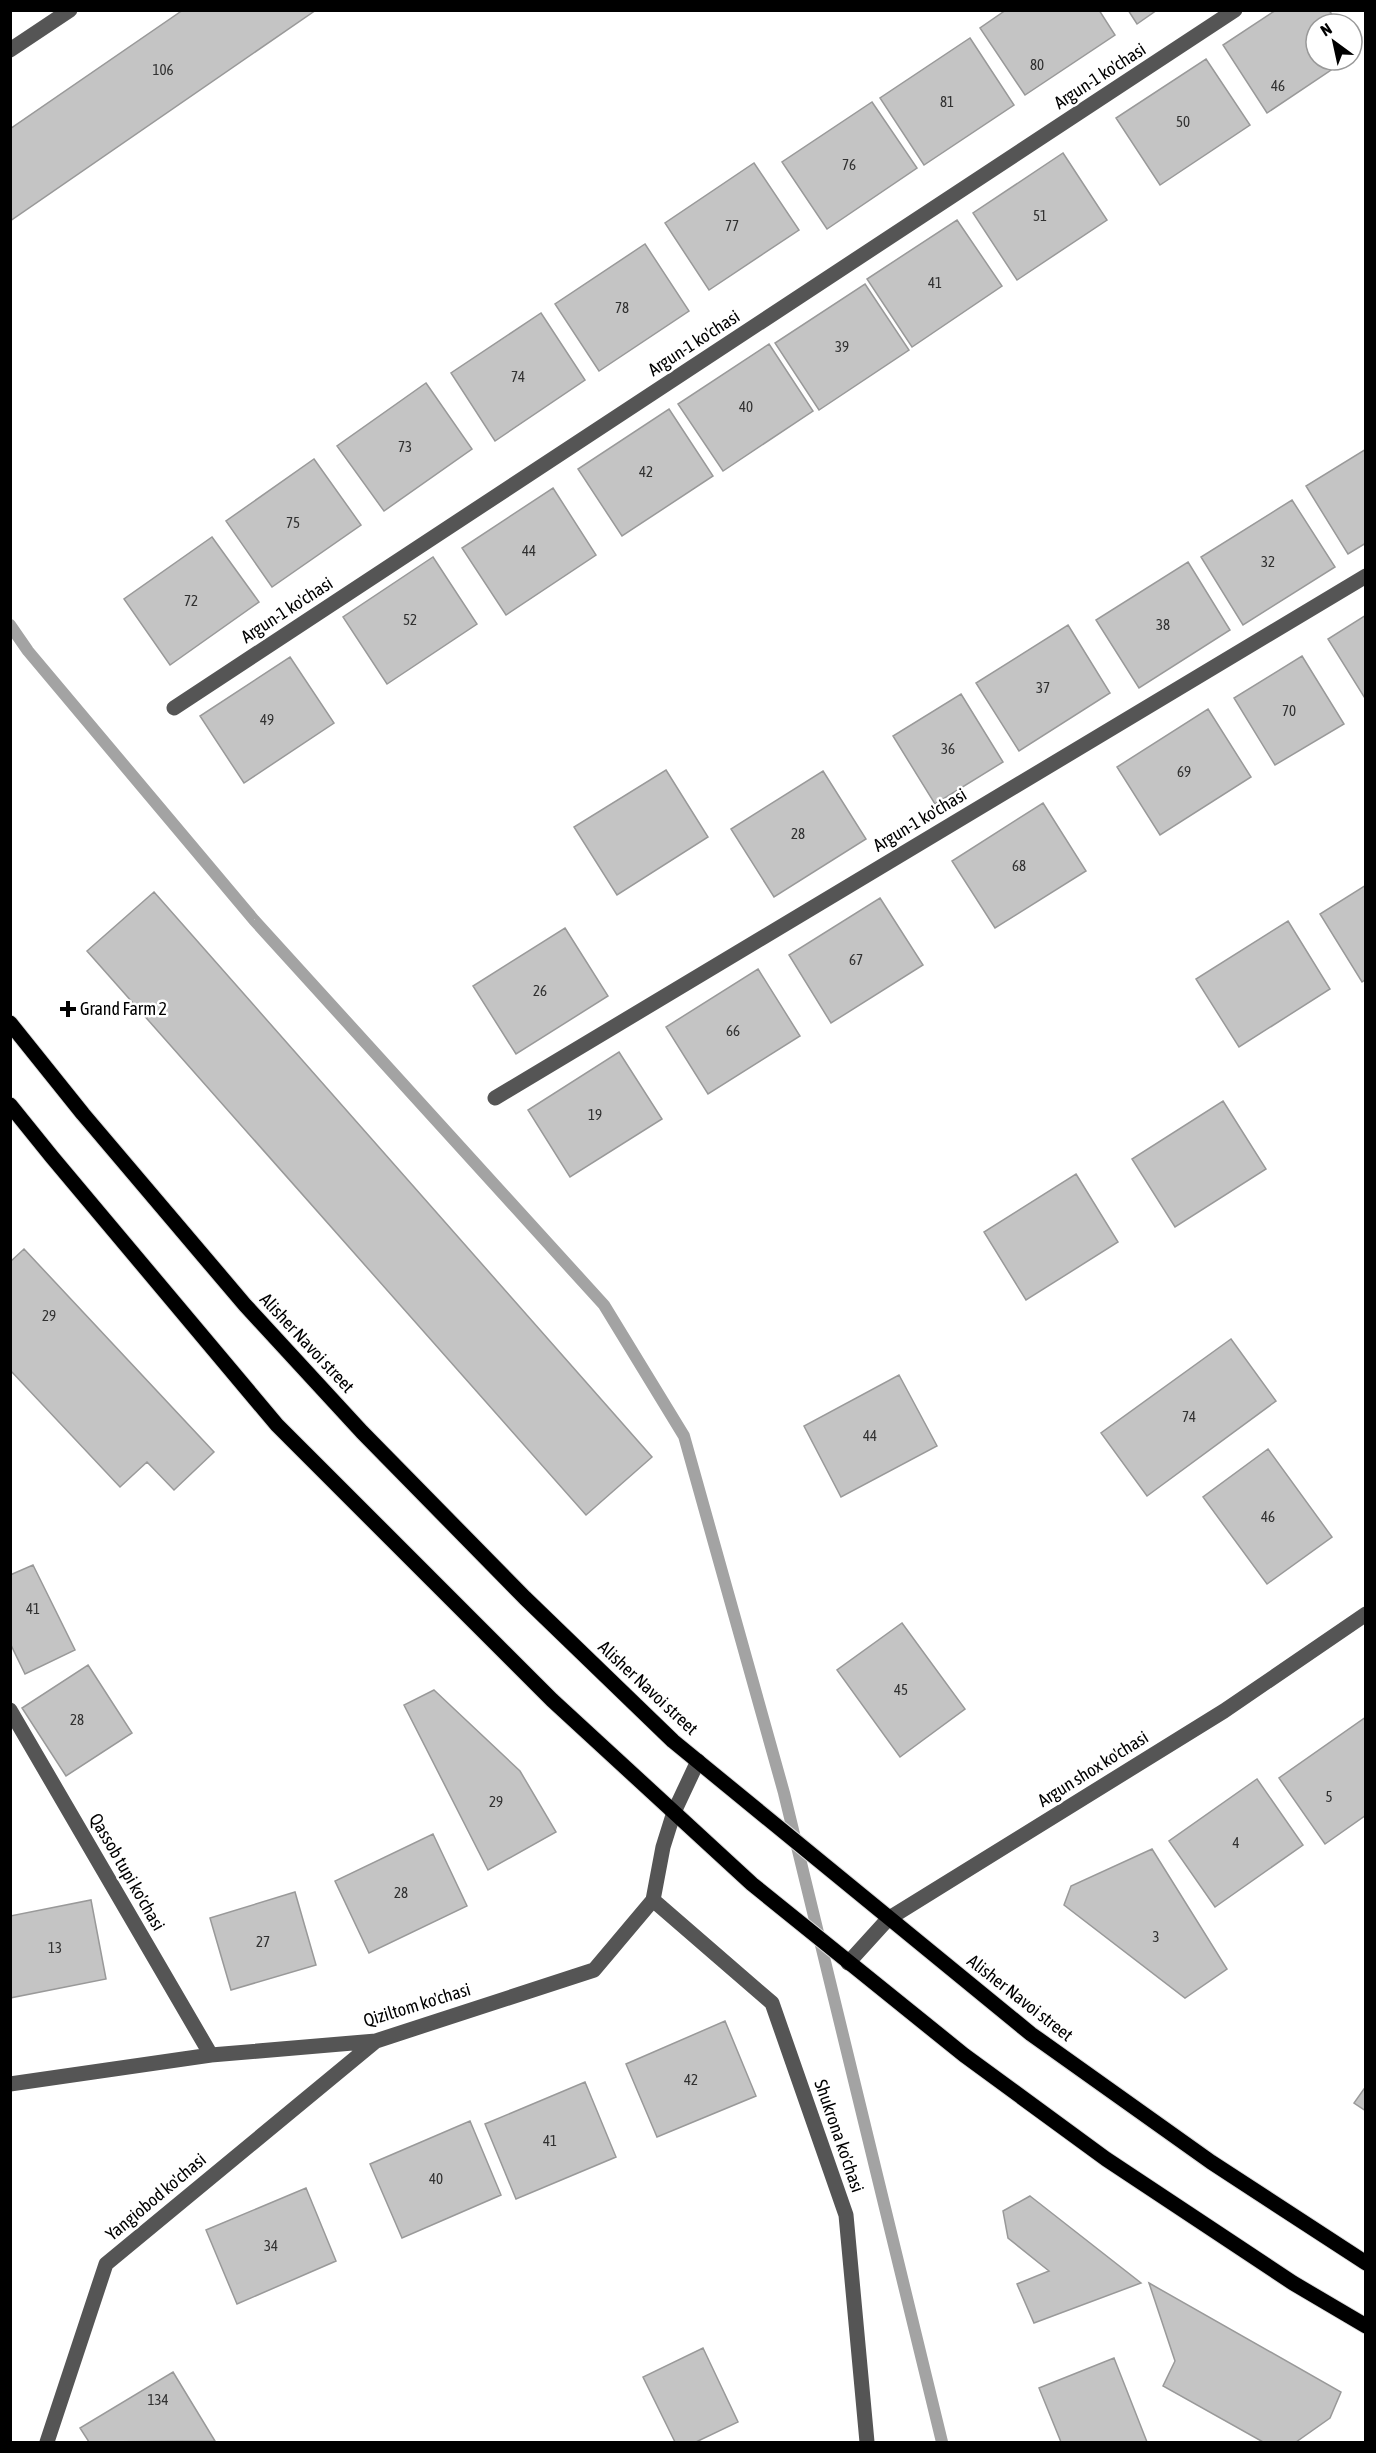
<svg xmlns="http://www.w3.org/2000/svg" width="1376" height="2453" font-family="'Asap Condensed',sans-serif">
<style>
.lines{fill:none;stroke-linecap:round;stroke-linejoin:round}
.stream{stroke:#a3a3a3;stroke-width:12}
.building{fill:#c4c4c4;stroke:#999;stroke-width:1.5}
.major-casing{stroke:#dbdbdb;stroke-width:17}
.minor{stroke:#555;stroke-width:15}
.major{stroke:#000;stroke-width:15}
.poi-dot{fill:#000;stroke:#fff;stroke-width:2}
.labels{text-anchor:middle;stroke-width:5;stroke-linejoin:round;paint-order:stroke}
.number-label{font-size:15px;fill:#313131}
.street-label{font-size:18px;fill:#000;stroke:#fff}
.poi-label{font-size:18px;fill:#000;stroke:#fff;text-anchor:start}
</style>
<rect width="100%" height="100%" fill="#fff"/>
<g class="lines">
<path class="stream" d="M 10,625 L 28,651 L 254,920 L 604,1305 L 684,1436 L 784,1793 L 942,2442"/>
</g>
<path class="building" d="M 183,10 L 316,10 L 10,221 L 10,129 Z
M 1006,10 L 1099,10 L 1115,35 L 1025,95 L 980,28 Z
M 1128,10 L 1157,10 L 1137,24 Z
M 1276,10 L 1329,10 L 1338,24 L 1316,24 L 1316,60 L 1346,60 L 1267,113 L 1223,45 Z
M 970,38 L 1014,105 L 924,165 L 880,98 Z
M 1206,59 L 1250,125 L 1160,185 L 1116,118 Z
M 872,102 L 917,168 L 827,229 L 782,162 Z
M 1063,153 L 1107,220 L 1017,280 L 973,213 Z
M 754,163 L 799,230 L 709,290 L 665,223 Z
M 957,220 L 1002,286 L 912,347 L 867,279 Z
M 645,244 L 689,311 L 599,371 L 555,304 Z
M 865,284 L 909,350 L 819,410 L 775,343 Z
M 541,313 L 585,380 L 495,441 L 451,373 Z
M 769,344 L 813,411 L 723,471 L 678,404 Z
M 426,383 L 472,449 L 384,511 L 337,446 Z
M 669,409 L 713,476 L 622,536 L 578,469 Z
M 1366,449 L 1366,543 L 1348,554 L 1306,486 Z
M 314,459 L 361,525 L 272,587 L 226,521 Z
M 553,488 L 596,555 L 506,615 L 462,548 Z
M 1292,500 L 1335,567 L 1243,625 L 1201,557 Z
M 212,537 L 259,602 L 170,665 L 124,599 Z
M 433,557 L 477,624 L 387,684 L 343,617 Z
M 1188,562 L 1230,630 L 1139,688 L 1096,620 Z
M 1366,615 L 1366,700 L 1328,639 Z
M 1068,625 L 1110,693 L 1019,751 L 976,683 Z
M 1302,656 L 1344,724 L 1275,765 L 1234,698 Z
M 290,657 L 334,723 L 244,783 L 200,716 Z
M 961,694 L 1003,762 L 935,804 L 893,736 Z
M 1208,709 L 1251,777 L 1160,835 L 1117,767 Z
M 666,770 L 708,837 L 617,895 L 574,827 Z
M 823,771 L 866,839 L 774,897 L 731,829 Z
M 1043,803 L 1086,871 L 995,928 L 952,861 Z
M 1366,885 L 1366,979 L 1362,982 L 1320,914 Z
M 154,892 L 652,1457 L 586,1515 L 87,951 Z
M 880,898 L 923,965 L 831,1023 L 789,955 Z
M 1288,921 L 1330,989 L 1239,1047 L 1196,979 Z
M 565,928 L 608,996 L 516,1054 L 473,986 Z
M 758,969 L 800,1036 L 708,1094 L 666,1027 Z
M 619,1052 L 662,1119 L 570,1177 L 528,1110 Z
M 1223,1101 L 1266,1169 L 1175,1227 L 1132,1159 Z
M 1076,1174 L 1118,1242 L 1026,1300 L 984,1232 Z
M 24,1249 L 214,1452 L 174,1490 L 147,1462 L 120,1487 L 10,1370 L 10,1262 Z
M 1231,1339 L 1276,1401 L 1147,1496 L 1101,1433 Z
M 899,1375 L 937,1446 L 841,1497 L 804,1426 Z
M 1268,1449 L 1332,1537 L 1267,1584 L 1203,1497 Z
M 33,1565 L 75,1650 L 25,1674 L 10,1643 L 10,1575 Z
M 902,1623 L 965,1709 L 900,1757 L 837,1670 Z
M 88,1665 L 132,1733 L 66,1776 L 22,1708 Z
M 434,1690 L 520,1771 L 556,1832 L 488,1870 L 404,1705 Z
M 1366,1717 L 1366,1815 L 1325,1844 L 1279,1778 Z
M 1257,1779 L 1303,1845 L 1215,1907 L 1169,1841 Z
M 433,1834 L 467,1906 L 369,1953 L 335,1881 Z
M 1152,1849 L 1227,1969 L 1185,1998 L 1064,1905 L 1071,1886 Z
M 295,1892 L 316,1965 L 231,1990 L 210,1918 Z
M 91,1900 L 106,1979 L 10,1998 L 10,1916 Z
M 725,2021 L 756,2096 L 657,2137 L 626,2064 Z
M 585,2082 L 616,2157 L 516,2199 L 485,2124 Z
M 1366,2086 L 1366,2111 L 1354,2103 Z
M 470,2121 L 501,2195 L 402,2238 L 370,2164 Z
M 306,2188 L 336,2261 L 237,2304 L 206,2230 Z
M 1030,2196 L 1141,2283 L 1034,2323 L 1017,2284 L 1049,2271 L 1008,2238 L 1003,2211 Z
M 1149,2283 L 1341,2392 L 1330,2418 L 1296,2442 L 1263,2442 L 1163,2386 L 1175,2361 Z
M 703,2348 L 738,2422 L 696,2442 L 675,2442 L 643,2377 Z
M 1114,2358 L 1147,2442 L 1061,2442 L 1039,2388 Z
M 173,2372 L 215,2441 L 89,2442 L 80,2428 Z"/>
<g class="lines">
<g class="major-casing">
<path id="major" d="M 10,1023 L 83,1114 L 245,1305 L 362,1432 L 525,1598 L 673,1741 L 1031,2034 L 1211,2162 L 1366,2263
M 10,1105 L 52,1157 L 277,1425 L 552,1700 L 752,1884 L 964,2055 L 1106,2159 L 1293,2283 L 1366,2326"/>
</g>
<path class="minor" d="M 10,50 L 70,10
M 174,708 L 1235,10
M 495,1098 L 1366,576
M 10,1710 L 211,2055
M 653,1900 L 772,2003 L 846,2215 L 867,2442
M 848,1963 L 888,1919 L 1224,1711 L 1366,1614
M 10,2084 L 211,2055 L 376,2041 L 594,1970 L 653,1900 L 663,1847 L 674,1812 L 698,1761
M 47,2442 L 106,2264 L 376,2041"/>
<use href="#major" class="major"/>
</g>
<path class="poi-dot" d="M65 1000h6v6h6v6h-6v6h-6v-6h-6v-6h6z"/>
<g class="labels">
<g class="number-label">
<text x="1037" y="70">80</text>
<text x="163" y="75">106</text>
<text x="1278" y="91">46</text>
<text x="947" y="107">81</text>
<text x="1183" y="127">50</text>
<text x="849" y="170">76</text>
<text x="1040" y="221">51</text>
<text x="732" y="231">77</text>
<text x="935" y="288">41</text>
<text x="622" y="313">78</text>
<text x="842" y="352">39</text>
<text x="518" y="382">74</text>
<text x="746" y="412">40</text>
<text x="405" y="452">73</text>
<text x="646" y="477">42</text>
<text x="293" y="528">75</text>
<text x="529" y="556">44</text>
<text x="1268" y="567">32</text>
<text x="191" y="606">72</text>
<text x="410" y="625">52</text>
<text x="1163" y="630">38</text>
<text x="1043" y="693">37</text>
<text x="1289" y="716">70</text>
<text x="267" y="725">49</text>
<text x="948" y="754">36</text>
<text x="1184" y="777">69</text>
<text x="798" y="839">28</text>
<text x="1019" y="871">68</text>
<text x="856" y="965">67</text>
<text x="540" y="996">26</text>
<text x="733" y="1036">66</text>
<text x="595" y="1120">19</text>
<text x="49" y="1321">29</text>
<text x="1189" y="1422">74</text>
<text x="870" y="1441">44</text>
<text x="1268" y="1522">46</text>
<text x="33" y="1614">41</text>
<text x="901" y="1695">45</text>
<text x="77" y="1725">28</text>
<text x="1329" y="1802">5</text>
<text x="496" y="1807">29</text>
<text x="1236" y="1848">4</text>
<text x="401" y="1898">28</text>
<text x="1156" y="1942">3</text>
<text x="263" y="1947">27</text>
<text x="55" y="1953">13</text>
<text x="691" y="2085">42</text>
<text x="550" y="2146">41</text>
<text x="436" y="2184">40</text>
<text x="271" y="2251">34</text>
<text x="158" y="2405">134</text>
</g>
<g class="street-label">
<text transform="translate(1100 76) rotate(-33)" y="6">Argun-1 ko'chasi</text>
<text transform="translate(694 343) rotate(-33)" y="6">Argun-1 ko'chasi</text>
<text transform="translate(287 610) rotate(-33)" y="6">Argun-1 ko'chasi</text>
<text transform="translate(920 820) rotate(-31)" y="6">Argun-1 ko'chasi</text>
<text transform="translate(307 1343) rotate(47)" y="6">Alisher Navoi street</text>
<text transform="translate(648 1688) rotate(43)" y="6">Alisher Navoi street</text>
<text transform="translate(1093 1769) rotate(-32)" y="6">Argun shox ko'chasi</text>
<text transform="translate(127 1872) rotate(60)" y="6">Qassob tupi ko'chasi</text>
<text transform="translate(1020 1998) rotate(38)" y="6">Alisher Navoi street</text>
<text transform="translate(417 2005) rotate(-17)" y="6">Qiziltom ko'chasi</text>
<text transform="translate(839 2136) rotate(71)" y="6">Shukrona ko'chasi</text>
<text transform="translate(156 2197) rotate(-40)" y="6">Yangiobod ko'chasi</text>
</g>
<g class="poi-label">
<text x="80" y="1015">Grand Farm 2</text>
</g>
</g>
<rect width="1376" height="2453" fill="none" stroke="#000000" stroke-width="24"/>
<g transform="translate(1334 42) rotate(327)"><circle r="28" fill="#ffffff" stroke="#999999" stroke-width="1.5"/>
<path d="M0-4.5L10 22L0 15L-10 22Z" fill="#000000"/>
<text y="-9" font-size="16" font-weight="bold" text-anchor="middle" fill="#000000">N</text>
</g>
</svg>
